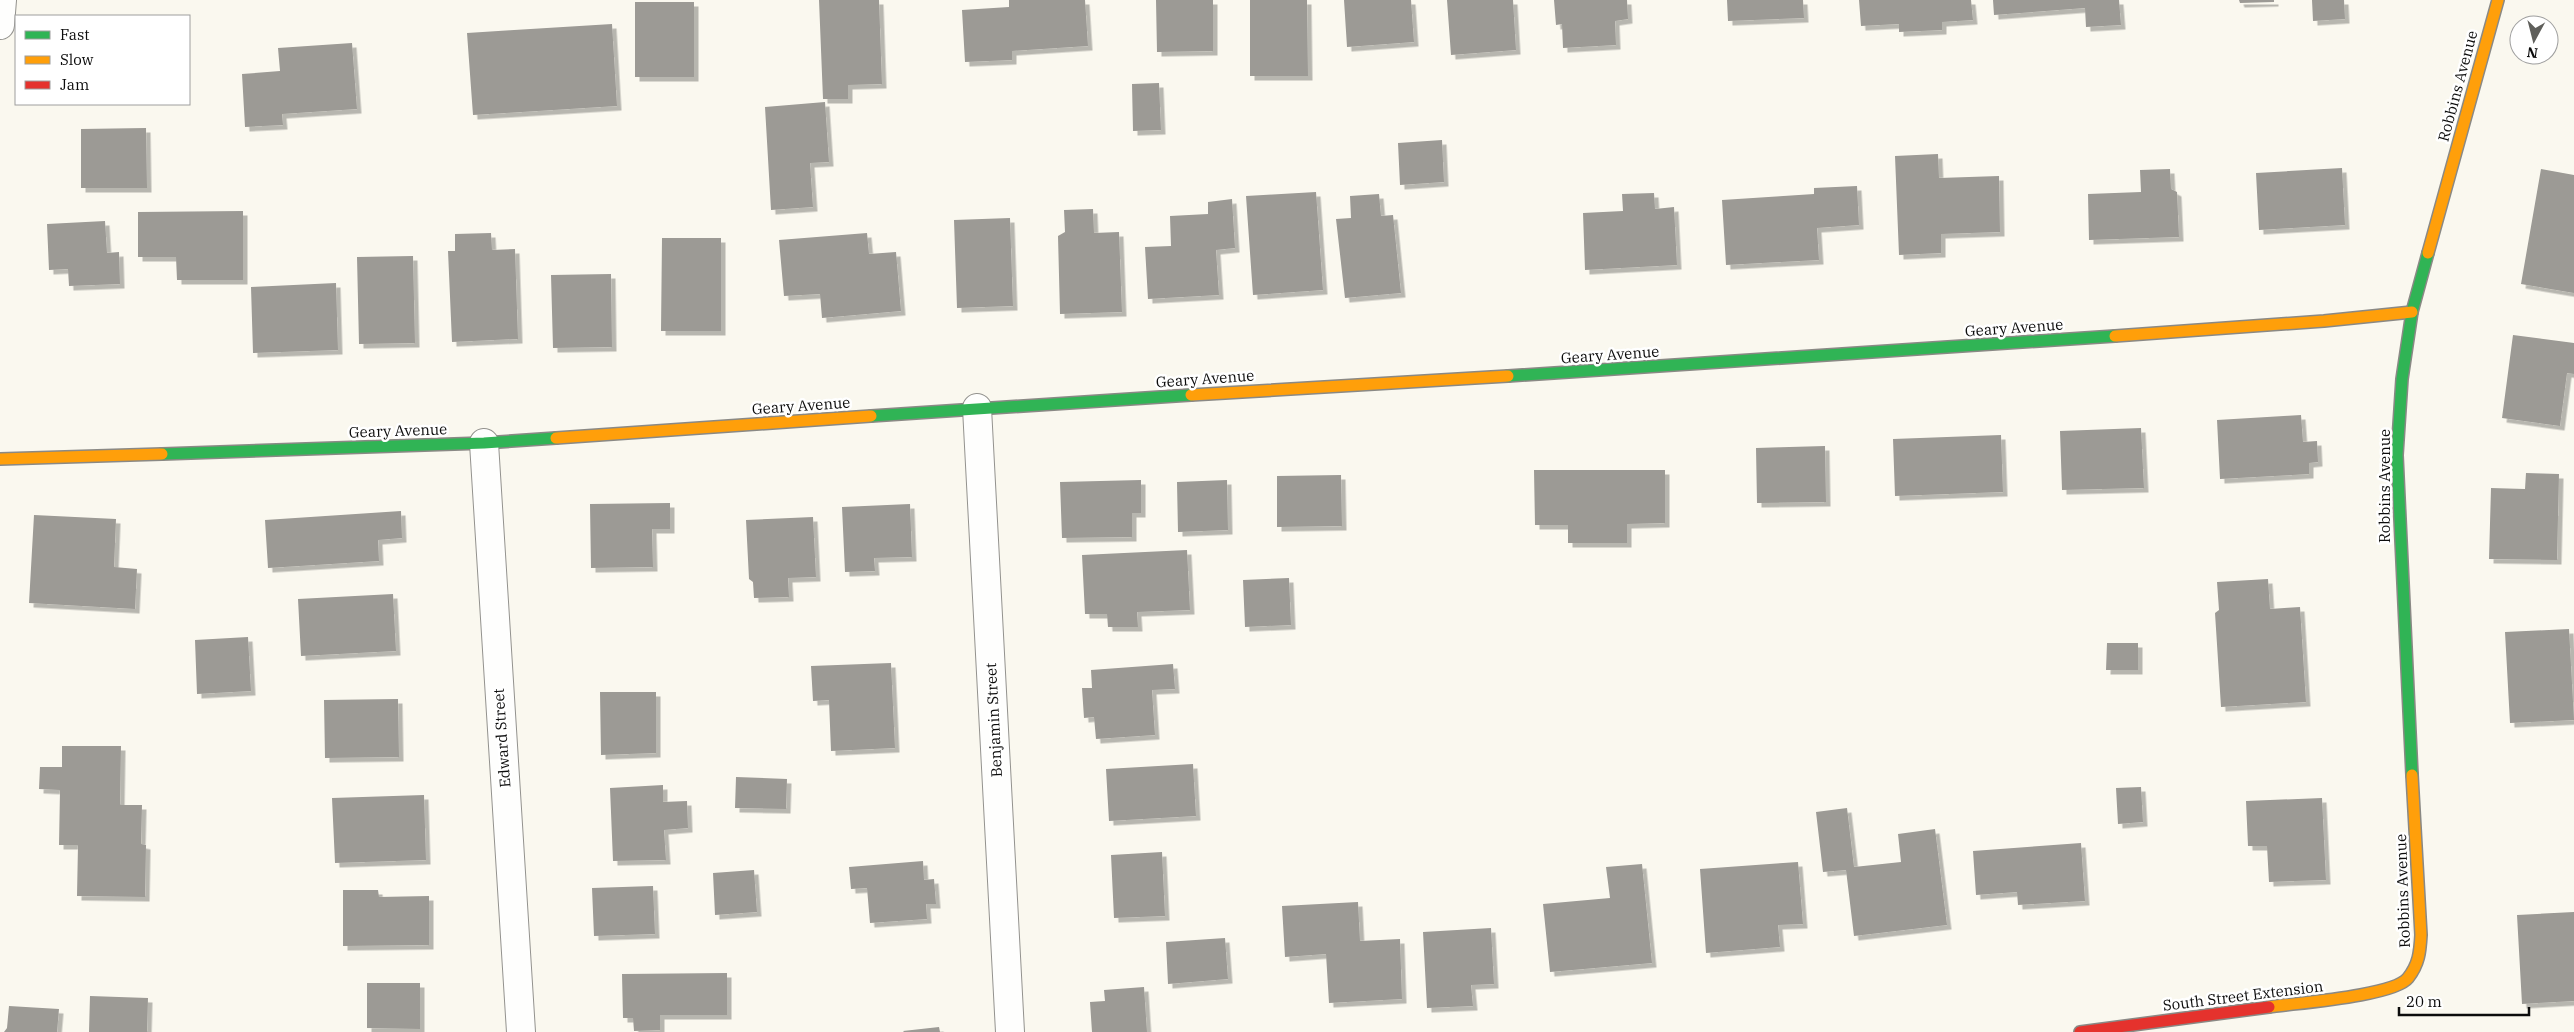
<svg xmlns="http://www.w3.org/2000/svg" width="2574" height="1032" font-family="'IBM Plex Serif',serif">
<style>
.building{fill:#9c9a95;filter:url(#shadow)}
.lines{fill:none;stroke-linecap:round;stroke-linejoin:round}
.street-casing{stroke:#93928e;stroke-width:30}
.fast-casing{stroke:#8a8985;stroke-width:14}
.slow-casing{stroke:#8a8985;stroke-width:14}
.jam-casing{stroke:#8a8985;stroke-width:14}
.street{stroke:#fefefd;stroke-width:28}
.fast{stroke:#30b455;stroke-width:11}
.slow{stroke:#ff9f0a;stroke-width:11}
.jam{stroke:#e5322d;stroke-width:11}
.labels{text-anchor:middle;stroke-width:5;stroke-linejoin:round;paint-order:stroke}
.street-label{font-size:15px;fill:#0c0c0c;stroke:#fff}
</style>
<defs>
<filter id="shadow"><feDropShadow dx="4.5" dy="4.5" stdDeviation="0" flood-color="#0004"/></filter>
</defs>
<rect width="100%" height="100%" fill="#faf8ef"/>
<path class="building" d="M 819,0 L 879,0 L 882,84 L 848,85 L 848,99 L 823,99 Z
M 1009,0 L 1085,0 L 1088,46 L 1012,51 L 1012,60 L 965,62 L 962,10 L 1009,7 Z
M 1156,0 L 1213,0 L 1213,51 L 1157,52 Z
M 1250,0 L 1307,0 L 1308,76 L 1250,76 Z
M 1344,0 L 1411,0 L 1414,42 L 1347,47 Z
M 1447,0 L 1513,0 L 1516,50 L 1451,55 Z
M 1554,0 L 1627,0 L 1628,19 L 1615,21 L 1616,45 L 1563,48 L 1562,24 L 1556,25 Z
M 1727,0 L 1803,0 L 1804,18 L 1728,21 Z
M 1859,0 L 1971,0 L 1973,20 L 1942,22 L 1942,30 L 1899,32 L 1899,24 L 1861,26 Z
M 1993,0 L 2119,0 L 2121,25 L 2086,27 L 2085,8 L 1994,15 Z
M 2239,0 L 2274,0 L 2274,2 L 2240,3 Z
M 2312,0 L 2344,0 L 2345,19 L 2313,21 Z
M 635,2 L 694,2 L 694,77 L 635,77 Z
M 612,24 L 617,106 L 473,115 L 467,33 Z
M 352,43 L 357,109 L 282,114 L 283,125 L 245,127 L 242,74 L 280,71 L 278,48 Z
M 1159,83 L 1161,130 L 1133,131 L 1132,84 Z
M 825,102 L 829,162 L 810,163 L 813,207 L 771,210 L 765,107 Z
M 146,128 L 147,188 L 81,188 L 81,129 Z
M 1442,140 L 1444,182 L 1400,185 L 1398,143 Z
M 1938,154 L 1939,178 L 1999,176 L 2000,232 L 1941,234 L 1941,253 L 1899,255 L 1895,156 Z
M 2342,168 L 2345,225 L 2259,230 L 2256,173 Z
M 2170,169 L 2171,189 L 2177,192 L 2179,237 L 2089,240 L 2088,194 L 2141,192 L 2140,170 Z
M 2541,169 L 2574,175 L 2574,293 L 2521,284 Z
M 1857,186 L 1859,225 L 1817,228 L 1819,260 L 1726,265 L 1722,200 L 1814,194 L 1814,188 Z
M 1316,192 L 1323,290 L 1253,295 L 1246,196 Z
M 1654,193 L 1655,209 L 1674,207 L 1677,265 L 1585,270 L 1583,213 L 1623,211 L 1622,194 Z
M 1379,194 L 1381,216 L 1393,215 L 1401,293 L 1345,298 L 1336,219 L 1351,218 L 1350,196 Z
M 1232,199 L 1235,248 L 1216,250 L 1219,295 L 1148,299 L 1145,247 L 1171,246 L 1170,216 L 1208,214 L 1208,202 Z
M 1093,209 L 1094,233 L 1119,232 L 1122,312 L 1060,314 L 1058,236 L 1065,232 L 1064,210 Z
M 243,211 L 243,280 L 177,280 L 176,257 L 138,257 L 138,212 Z
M 1010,218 L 1013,306 L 957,308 L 954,220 Z
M 105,221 L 107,253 L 119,252 L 120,284 L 69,286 L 68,269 L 49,270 L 47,224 Z
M 491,233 L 492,250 L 515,249 L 518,339 L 452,342 L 448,251 L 455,251 L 455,234 Z
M 867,233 L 869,254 L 896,252 L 901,311 L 822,318 L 820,294 L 784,296 L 779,240 Z
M 662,238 L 721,238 L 721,331 L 661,331 Z
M 413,256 L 415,343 L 359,344 L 357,257 Z
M 611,274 L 612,347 L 553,348 L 551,275 Z
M 336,283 L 338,350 L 253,353 L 251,287 Z
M 2513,335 L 2574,343 L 2574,374 L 2567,373 L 2560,426 L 2502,418 Z
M 2301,415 L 2303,442 L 2317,441 L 2318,462 L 2309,463 L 2309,474 L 2220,479 L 2217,420 Z
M 2141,428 L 2144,488 L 2062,490 L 2060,431 Z
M 2001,435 L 2003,492 L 1895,496 L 1893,439 Z
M 1825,446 L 1826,502 L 1757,503 L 1756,448 Z
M 1534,470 L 1665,470 L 1665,523 L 1627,524 L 1627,543 L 1568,543 L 1568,525 L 1535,525 Z
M 2526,473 L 2559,474 L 2557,560 L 2489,559 L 2491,488 L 2525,489 Z
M 1341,475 L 1342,526 L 1277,527 L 1277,476 Z
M 1141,480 L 1141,513 L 1132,513 L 1132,537 L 1062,538 L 1060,482 Z
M 1227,480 L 1228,530 L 1178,532 L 1177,482 Z
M 670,503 L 670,529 L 652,529 L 653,567 L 591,568 L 590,504 Z
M 910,504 L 912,557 L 874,558 L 875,571 L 845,572 L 842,507 Z
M 401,511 L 402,538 L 378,540 L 379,561 L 268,568 L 265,520 Z
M 34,515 L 116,519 L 114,567 L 137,569 L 135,609 L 29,603 Z
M 813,517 L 816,577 L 788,578 L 789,597 L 754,598 L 753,582 L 749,579 L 746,520 Z
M 1187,550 L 1190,610 L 1137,612 L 1138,627 L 1108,627 L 1107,614 L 1085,614 L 1082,555 Z
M 1289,578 L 1291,625 L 1245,627 L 1243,580 Z
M 2268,579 L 2270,609 L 2300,607 L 2306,702 L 2221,707 L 2215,613 L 2219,610 L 2217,582 Z
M 393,594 L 396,651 L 301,656 L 298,599 Z
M 2569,629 L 2574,720 L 2510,723 L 2505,632 Z
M 248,637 L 251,691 L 197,694 L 195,640 Z
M 2107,643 L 2138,643 L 2138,670 L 2106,670 Z
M 891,663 L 895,748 L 831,751 L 829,700 L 813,701 L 811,666 Z
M 1173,664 L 1175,689 L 1152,690 L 1155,735 L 1096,739 L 1094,717 L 1084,718 L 1082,688 L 1092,688 L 1091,670 Z
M 600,692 L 656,692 L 656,753 L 601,755 Z
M 398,699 L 399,757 L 325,758 L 324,700 Z
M 62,746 L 121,746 L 120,805 L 142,805 L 141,844 L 146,845 L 145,897 L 77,896 L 78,845 L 59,845 L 60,790 L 39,789 L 40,767 L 62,767 Z
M 1193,764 L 1196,816 L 1109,821 L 1106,769 Z
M 736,777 L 787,779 L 786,809 L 735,808 Z
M 663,785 L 663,802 L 687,801 L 688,828 L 664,830 L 666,860 L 613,861 L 610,788 Z
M 2141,787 L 2143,822 L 2118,824 L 2116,788 Z
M 424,795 L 426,860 L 335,863 L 332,798 Z
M 2322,798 L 2326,880 L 2269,882 L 2267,846 L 2248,846 L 2246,801 Z
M 1847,808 L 1854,867 L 1901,862 L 1898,834 L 1935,829 L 1947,925 L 1854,936 L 1846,870 L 1823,872 L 1816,812 Z
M 2081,843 L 2085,901 L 2018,905 L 2017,892 L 1976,895 L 1973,851 Z
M 1162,852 L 1165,916 L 1114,918 L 1111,855 Z
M 923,861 L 924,880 L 934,879 L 936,904 L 926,904 L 927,919 L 870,923 L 867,888 L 851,889 L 849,867 Z
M 1798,862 L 1803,924 L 1778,925 L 1780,947 L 1706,953 L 1700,869 Z
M 1642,864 L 1652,963 L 1550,972 L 1543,904 L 1610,898 L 1606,867 Z
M 754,870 L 757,912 L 715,915 L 713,873 Z
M 653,886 L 655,934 L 594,936 L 592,888 Z
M 343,890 L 378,890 L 379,897 L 429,896 L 429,945 L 343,946 Z
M 1358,902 L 1360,941 L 1400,939 L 1402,999 L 1329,1003 L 1326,954 L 1285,957 L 1282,906 Z
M 2574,912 L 2574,1001 L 2522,1004 L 2517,915 Z
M 1491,928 L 1494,984 L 1471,985 L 1473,1006 L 1427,1008 L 1423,932 Z
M 1225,938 L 1228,979 L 1168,984 L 1166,942 Z
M 727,973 L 727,1015 L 660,1015 L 660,1030 L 634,1031 L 633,1018 L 623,1018 L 622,974 Z
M 367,983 L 420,983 L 420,1029 L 367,1028 Z
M 1144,987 L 1147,1032 L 1092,1032 L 1090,1002 L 1105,1001 L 1104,990 Z
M 90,996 L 148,998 L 147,1032 L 89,1032 Z
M 9,1006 L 59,1009 L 57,1032 L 4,1032 L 7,1028 Z
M 939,1027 L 940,1032 L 904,1032 L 903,1031 Z"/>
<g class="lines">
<g class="street-casing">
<path id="street" d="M 0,25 L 2,0
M 977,408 L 1010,1032
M 484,443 L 521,1032"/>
</g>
<g class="fast-casing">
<path id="fast" d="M 1508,376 L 2115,336
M 871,416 L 1191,395
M 162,454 L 484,443 L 556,438
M 2412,775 L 2397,455 L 2402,379 L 2412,312 L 2428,253"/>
</g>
<g class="slow-casing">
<path id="slow" d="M 2428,253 L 2498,0
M 2115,336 L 2324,321 L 2412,312
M 1191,395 L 1508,376
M 556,438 L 871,416
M 0,459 L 162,454
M 2269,1007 C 2295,1003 2394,996 2408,978 C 2419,964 2420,952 2421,935 L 2412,775"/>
</g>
<g class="jam-casing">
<path id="jam" d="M 2080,1032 L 2269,1007"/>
</g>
<use href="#street" class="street"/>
<use href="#fast" class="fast"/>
<use href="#slow" class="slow"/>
<use href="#jam" class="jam"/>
</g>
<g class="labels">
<g class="street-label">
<text transform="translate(2458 86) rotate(-75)" y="5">Robbins Avenue</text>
<text transform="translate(2014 328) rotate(-4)" y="5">Geary Avenue</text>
<text transform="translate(1610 355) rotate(-4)" y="5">Geary Avenue</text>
<text transform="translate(1205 379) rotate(-4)" y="5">Geary Avenue</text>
<text transform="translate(801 406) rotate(-4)" y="5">Geary Avenue</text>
<text transform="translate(398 431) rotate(-2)" y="5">Geary Avenue</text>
<text transform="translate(2385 486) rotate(-90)" y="5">Robbins Avenue</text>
<text transform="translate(994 720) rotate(-93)" y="5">Benjamin Street</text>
<text transform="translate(502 738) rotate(-94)" y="5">Edward Street</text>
<text transform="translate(2403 891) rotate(-92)" y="5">Robbins Avenue</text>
<text transform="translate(2243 996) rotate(-7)" y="5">South Street Extension</text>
</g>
</g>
<rect x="15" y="15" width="175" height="90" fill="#ffffff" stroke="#9e9e9e"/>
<rect x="25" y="31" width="25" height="8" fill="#30b455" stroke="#9e9e9e"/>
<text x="60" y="40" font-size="15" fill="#0c0c0c">Fast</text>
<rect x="25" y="56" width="25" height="8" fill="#ff9f0a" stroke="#9e9e9e"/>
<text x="60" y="65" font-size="15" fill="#0c0c0c">Slow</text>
<rect x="25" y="81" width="25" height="8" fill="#e5322d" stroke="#9e9e9e"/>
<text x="60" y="90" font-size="15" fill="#0c0c0c">Jam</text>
<g transform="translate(2534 40) rotate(187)"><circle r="24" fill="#ffffff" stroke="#9e9e9e"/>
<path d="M0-4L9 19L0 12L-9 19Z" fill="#5f5f5b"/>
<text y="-8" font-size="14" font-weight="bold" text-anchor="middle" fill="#0c0c0c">N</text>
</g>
<path d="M2399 1007v8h130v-8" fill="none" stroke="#0c0c0c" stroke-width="2.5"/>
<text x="2406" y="1007" font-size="15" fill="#0c0c0c" stroke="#ffffff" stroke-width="4" paint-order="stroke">20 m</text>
</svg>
